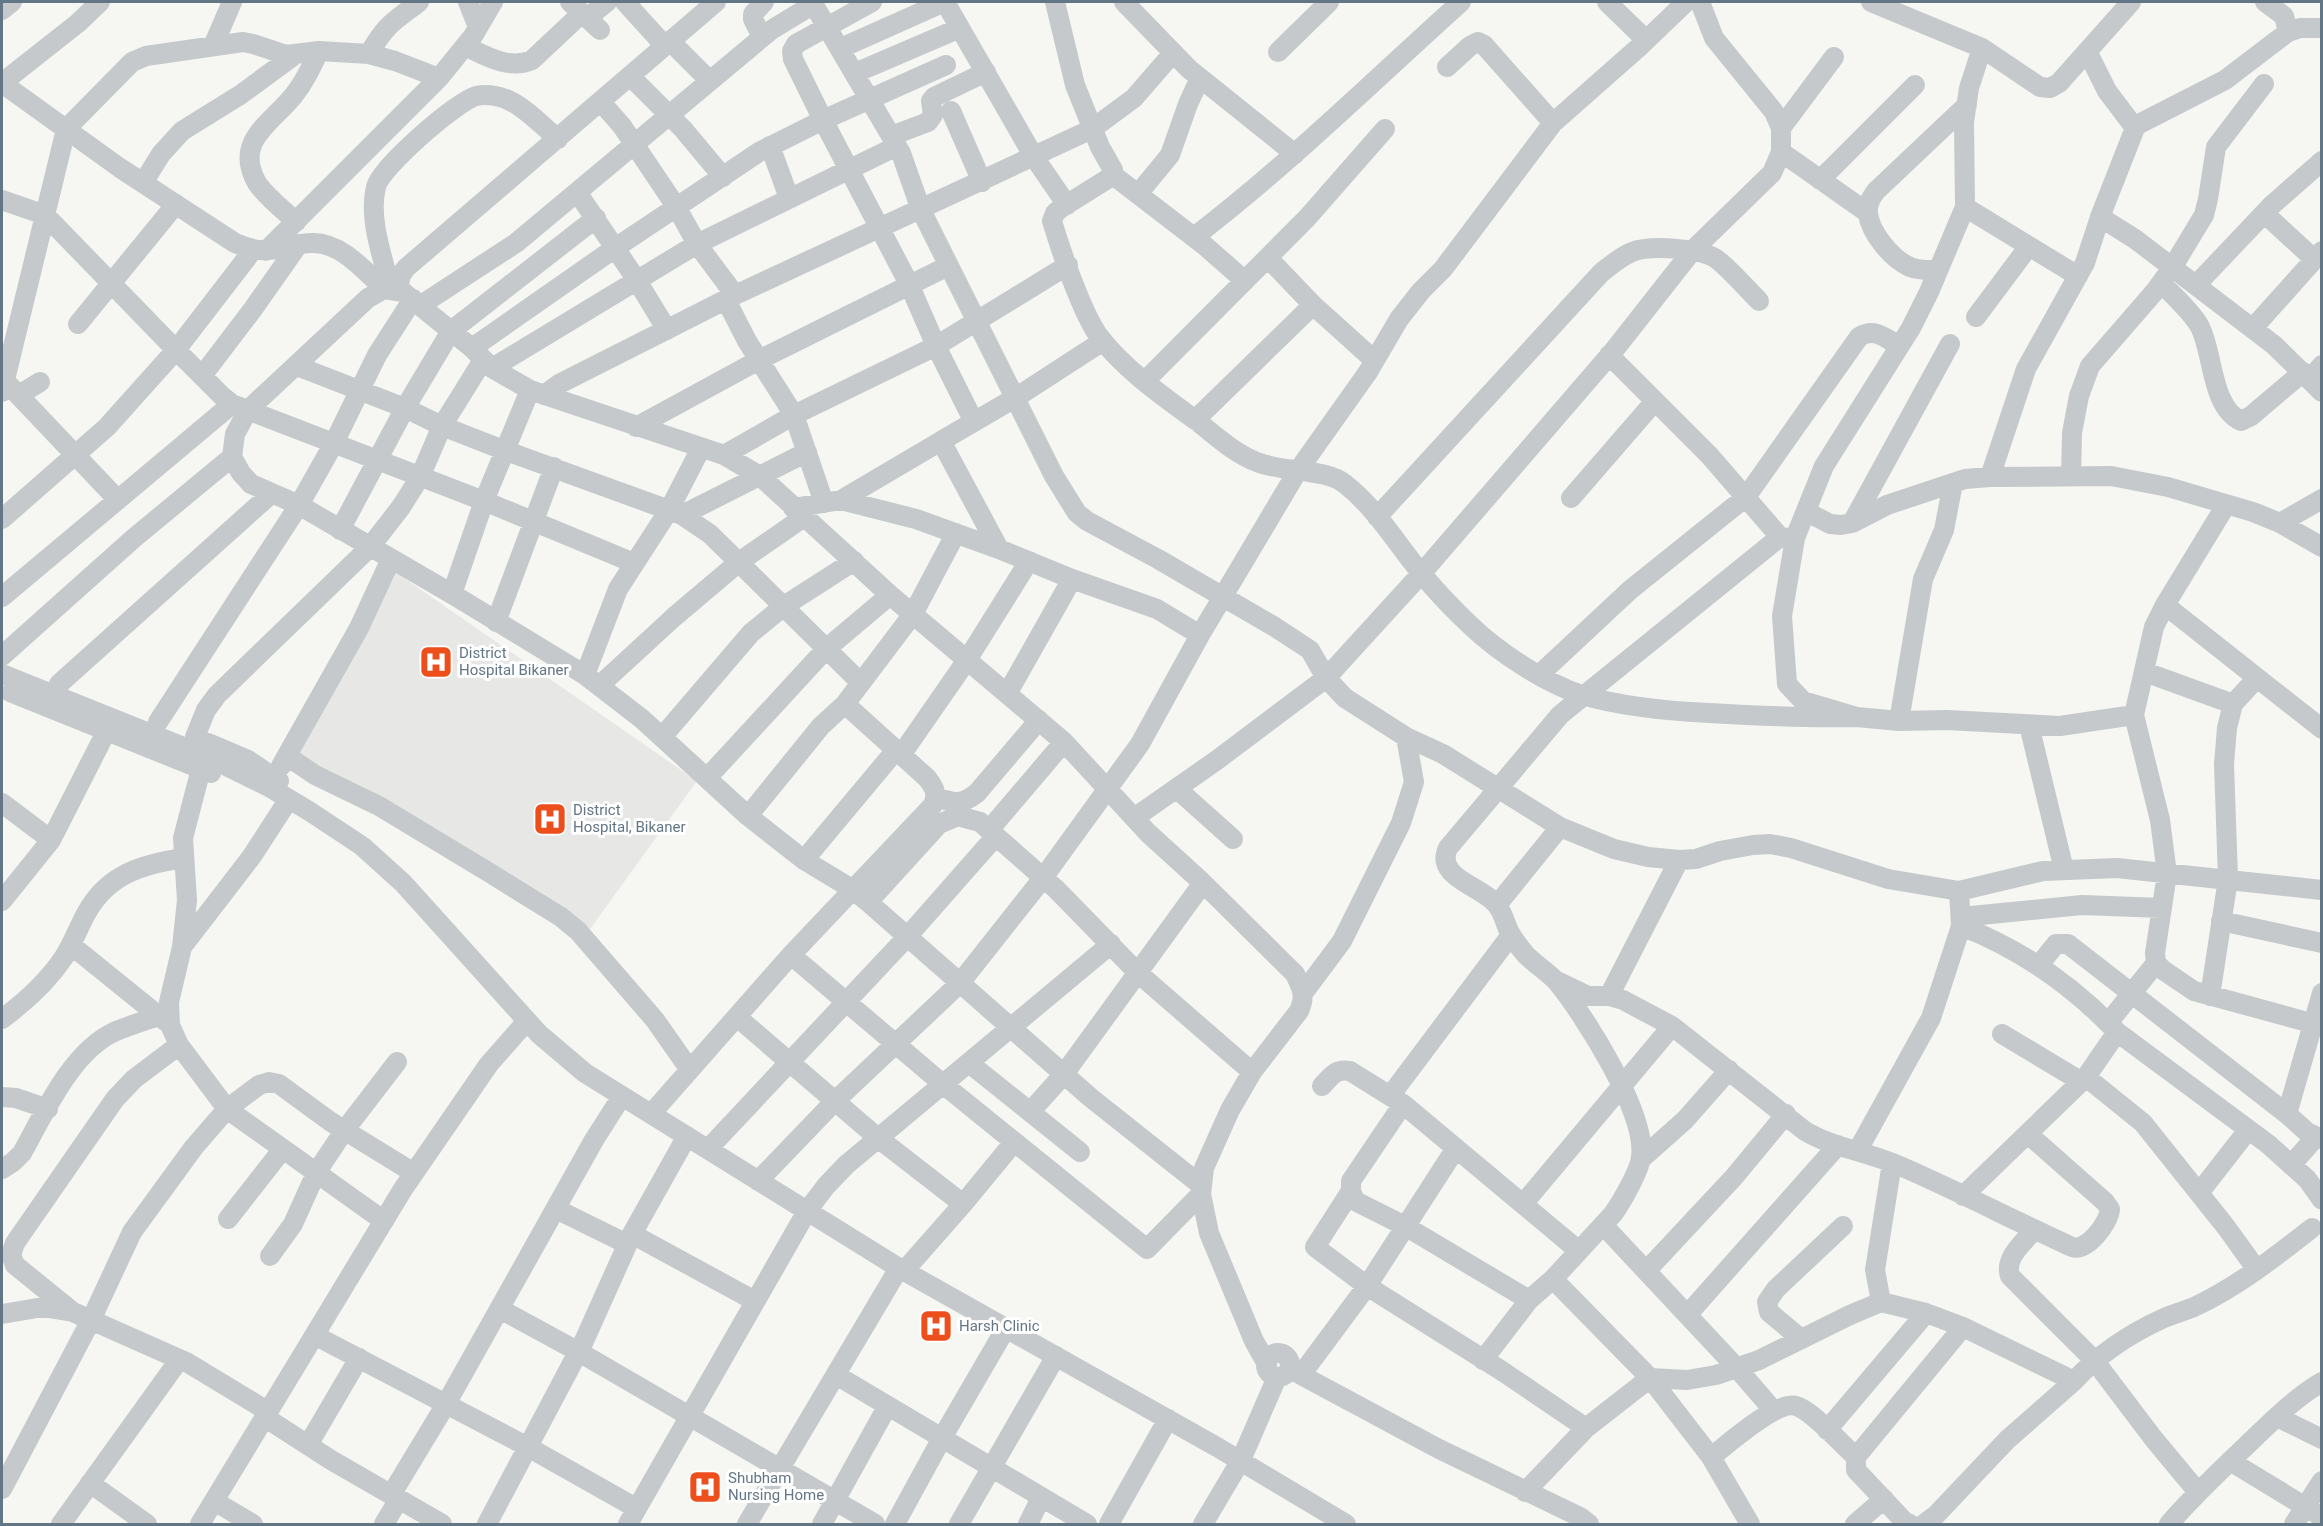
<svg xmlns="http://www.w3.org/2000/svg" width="2323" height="1526" font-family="Roboto,sans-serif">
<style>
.built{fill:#e7e8e6}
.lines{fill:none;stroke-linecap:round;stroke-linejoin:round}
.minor{stroke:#c5c9cc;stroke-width:20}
.labels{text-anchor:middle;stroke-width:6;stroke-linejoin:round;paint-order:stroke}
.poi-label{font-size:15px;fill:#637685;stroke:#fff;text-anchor:start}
</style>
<rect width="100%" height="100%" fill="#f6f6f2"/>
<path class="built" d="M 394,571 L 697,781 L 590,929 L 298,754 Z"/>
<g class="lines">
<path class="minor" d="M 468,2 L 478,27
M 570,2 L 600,30
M 625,2 L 665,46
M 812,2 L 901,153 L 921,210 L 1054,476 L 1077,513 L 1087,521 L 1158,559 L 1275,627 L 1310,650 L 1326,678 L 1345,698 L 1406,737 L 1443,754 L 1560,827 L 1614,849 L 1648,857 L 1679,860 L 1696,859 L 1720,851 L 1753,845 L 1770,844 L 1791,848 L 1888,879 L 1959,891 L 1961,926 C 2020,949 2073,986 2117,1032 L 2268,1144 L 2307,1179 L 2322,1200
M 872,2 L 796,44 L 792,51 L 793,59 L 823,120 L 909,284 L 936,346 L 974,422
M 945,2 L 1034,157 L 1067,205
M 1055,2 L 1075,85 L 1100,147 L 1113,170 L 1109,178 L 1061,208 L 1055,213 L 1052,221 C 1061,251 1081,310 1098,335 C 1123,368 1161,395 1194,419 C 1214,434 1233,453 1257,462 C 1283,473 1325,468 1345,484 C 1376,508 1396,543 1421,573 C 1436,591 1453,609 1470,625 C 1498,652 1545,683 1582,695 C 1623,707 1667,711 1709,713 C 1758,716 1807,718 1857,717
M 1124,2 L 1189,69 L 1295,154
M 1607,2 L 1646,40
M 1871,2 L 1982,48 L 2040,87 L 2050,88 L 2059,83 L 2131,2
M 2265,2 L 2284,16 L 2288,32
M 2,10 L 12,2
M 587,18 L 607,2
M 762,37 L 753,19 L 753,14 L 764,2
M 213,46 L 232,2
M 465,46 C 486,56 509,70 532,60 L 582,13
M 841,48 L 944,2
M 1982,48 L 1969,88 L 1964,122 L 1965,207 L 1929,292 L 1911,328 L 1824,466 L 1795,538 L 1782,616 L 1787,684 L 1803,701 L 1857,717 L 1899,721 L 1947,720 L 2060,726 L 2134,715
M 2087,51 L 2107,91 L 2135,128
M 1278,52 L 1329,2
M 369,54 C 386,24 393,22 419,2
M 1447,67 L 1470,46 L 1478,42 L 1484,45 L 1553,123
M 855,73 L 960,28
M 630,76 L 683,129 L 723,177
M 710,81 L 771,30 L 814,4
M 2,83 L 120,168 L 235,243 C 273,259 277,244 312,243 C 341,242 365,271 384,289
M 2,83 L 78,23 L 100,2
M 601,102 L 622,126 L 677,208 L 697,244 L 735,295
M 951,111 L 982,182
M 1781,128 L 1834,57
M 891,136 L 928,122 L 933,115 L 931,101 L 934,97 L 986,72
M 770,146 L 789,198
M 1781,152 L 1868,213
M 1113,175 L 1204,245 L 1245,281
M 1820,180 L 1915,85
M 143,183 L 161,154 L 182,131 L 240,95 L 296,54
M 577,192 L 636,279 L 667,330
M 1138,194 L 1170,155 L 1188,104 L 1200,78
M 2,200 L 45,215 L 176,350 L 222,396 L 232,404 L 484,501 L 634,563
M 1965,207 L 2078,276
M 2264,213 L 2314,259
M 2100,217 L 2135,239 L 2274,345 L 2322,392
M 296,222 C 284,210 266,197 257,183 C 233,141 272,123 294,95 C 305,81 312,66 319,51
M 1194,237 C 1288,165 1373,81 1461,2
M 266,251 L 439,78 L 473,36 L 493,2
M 1268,258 L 1313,305 L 1374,360
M 1938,270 C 1928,270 1920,271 1910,267 C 1892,259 1870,233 1868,213 C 1867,204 1871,198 1876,191 L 1967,105
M 2161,283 C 2174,296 2189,309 2199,325 C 2214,352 2210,406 2241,421 L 2251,416 L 2303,372
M 2196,285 L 2272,205 L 2322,161
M 391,290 C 383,258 368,219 376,187 C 381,167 456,102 476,96 C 481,95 490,95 495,96 C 518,99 540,124 558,139
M 398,290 L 401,275 L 406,268 L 716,2
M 413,299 L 377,355 L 334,443 L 299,505 L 452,594 L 585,675 L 642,719 L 748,816 L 804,860 L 852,889 L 868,902 L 1091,1098 L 1202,1186
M 726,300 L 747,341 L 794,415 L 824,503
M 421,305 L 516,243 L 710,81 L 671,42
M 1976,317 L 2029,246
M 78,324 L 176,204
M 2253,328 L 2322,251
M 472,348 L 615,248 L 759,152 L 823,120 L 946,65
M 1609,355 L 1709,455 L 1780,537
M 297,366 L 405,408 L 442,426 L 506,451 L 669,510 L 682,515 L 710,534 L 861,683
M 492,368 L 697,244 L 897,146
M 202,376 L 253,309 L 298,245
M 2310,379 L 2322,365
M 4,380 L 118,500
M 1145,381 L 1307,218 L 1385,129
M 2,392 L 66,129 L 132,62 L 146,56 L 243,42 L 253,44 L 286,55 L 319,51 L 369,54 L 395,61 L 439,78
M 19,395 L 40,382
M 544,395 L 559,384 L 735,295 L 1092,129 L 1134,98 L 1173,53
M 1195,420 L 1313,305
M 636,427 L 759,360 L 948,266
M 724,455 L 794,415 L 936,346 L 1068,265
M 1990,477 L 2026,369 L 2085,263 L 2100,217 L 2135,128 L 2139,124 L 2225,80 L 2288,32 L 2300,28 L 2322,28
M 2071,477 L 2072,433 L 2079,396 L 2090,366 L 2156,290 L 2172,268 L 2204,215 L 2208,199 L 2216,147 L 2264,84
M 1571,498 L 1655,401
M 841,500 L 941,441
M 2226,505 L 2165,605 L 2154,627 L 2134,715 L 2160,820 L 2167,874 L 2155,953 L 2156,963 L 2163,970 L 2194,991 L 2322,1026
M 793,508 L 841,500 L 916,519 L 999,549 L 1072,579 L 1157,609 L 1200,635
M 1807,512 L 1830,524 L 1841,525 L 1852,523 L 1887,505 L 1965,479 L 1990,477 L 2111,476 L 2168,487 L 2253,512 L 2280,523 L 2322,547
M 682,515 L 807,452
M 1377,517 L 1601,273 C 1611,265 1620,257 1632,252 C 1650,245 1698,248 1715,258 C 1727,266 1747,289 1759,301
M 2,519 L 107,427 L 176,350 L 253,250
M 1852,523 L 1950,344
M 2280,523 L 2322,499
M 340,530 L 405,408 L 451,331 L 596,218
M 999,549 L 941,441 L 1015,398 L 1103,341
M 452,594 L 484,501 L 530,390
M 2,597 L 232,404
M 2165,605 L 2322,729
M 496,622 L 554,467
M 2,656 L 134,538 L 232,457
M 2145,672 L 2233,704
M 2,674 L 206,756 L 269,787 L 309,811 L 362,846 L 403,883 L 539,1034 L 585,1073 L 899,1268 L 1217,1447 L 1346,1524
M 585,675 L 618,589 L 669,510 L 701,448
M 1539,675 L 1630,590 L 1746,497 L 1859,337 C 1875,327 1885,338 1899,346
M 59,684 L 272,493
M 599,686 L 674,617 L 739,562 L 804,517
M 10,692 L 211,773
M 1007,694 L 1072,579
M 1899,721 L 1923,579 L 1944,530 L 1953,483
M 158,722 L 299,505 L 251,484 L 241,473 L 232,457 L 235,434 L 248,410 L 368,298 L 384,289 L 403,292 L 472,348 L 492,368 L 530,390 L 724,455 L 760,476 L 890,595 L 1064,742 L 1148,833 L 1203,883 L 1295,974 C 1302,989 1306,995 1299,1011 L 1252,1072 L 1230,1110 L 1204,1168 L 1201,1194 L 1209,1233 L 1254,1341 L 1267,1364
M 2029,725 L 2064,870
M 195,737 L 206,710 L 217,695 L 370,547 L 401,507 L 420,477 L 442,426 L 483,360
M 662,737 L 751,633 L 784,606 L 854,561
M 208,743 L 248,760 L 279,781
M 901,755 L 967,660 L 1029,561
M 287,756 L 315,775 L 379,806 L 490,873 L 561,917 L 578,931 L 655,1020 L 690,1070
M 281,766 L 359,628 L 391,559
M 201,769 L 183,838 L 187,900 L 182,947 L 169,1002 L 170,1025 L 179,1045 L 227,1109 L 384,1221
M 707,778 L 826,649 L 890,595
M 1177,789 L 1233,839
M 936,797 C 955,803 960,806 977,793 L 1039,720
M 2,803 L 51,840
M 748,816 L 821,726 L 845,704 L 913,614 L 956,533
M 1134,818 L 1217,760 L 1326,678 L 1421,574 L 1615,349 L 1692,251 L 1772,173 L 1781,152 L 1781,128 L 1774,112 L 1714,38 L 1700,2
M 989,830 L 1064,742
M 804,860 L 896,750
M 1959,891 L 2043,871 L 2117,868 L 2322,890
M 2,901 L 51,840 L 106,732
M 868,902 L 939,824 L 958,816 L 980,822 L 989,830 L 1056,889 L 1138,973 L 1252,1072
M 1497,905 L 1560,827
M 1961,917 L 2082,905 L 2162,908
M 2221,921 L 2322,943
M 71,945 L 165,1021
M 182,947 L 252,856 L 287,802
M 791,955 L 944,1085 L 1147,1249 L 1201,1194
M 2039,965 L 2056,944 L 2068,944 L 2287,1114 L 2307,1132 L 2322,1139
M 1559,982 L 1588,996 L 1609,996 L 1623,1000 L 1672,1026 L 1805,1131 C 1833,1148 1869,1152 1900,1166 C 1958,1191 2015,1221 2072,1247 C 2087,1252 2109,1223 2110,1209 L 2105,1202 L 2028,1134
M 1304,992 L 1342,941 L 1401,823 L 1414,782 L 1406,737
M 1609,996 L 1679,860
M 2210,996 L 2228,879 L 2224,764 L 2227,728 L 2233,704 L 2256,679
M 737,1017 L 878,1138 L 963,1204 L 904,1271
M 2,1019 C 25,1002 48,981 64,957 C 73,943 79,926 87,912 C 109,873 144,864 184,858
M 2108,1023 L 2156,963
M 2002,1034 L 2082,1082
M 969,1063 L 1080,1152
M 2086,1077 L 2117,1032
M 1322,1086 C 1331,1076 1336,1068 1350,1071 L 1403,1104 L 1579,1251
M 1390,1096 L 1511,935
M 2,1097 L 16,1098 L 48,1109
M 1403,1104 L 1351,1181 L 1351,1191 L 1355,1201 L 1405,1226 L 1529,1300
M 1031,1111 L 1064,1074 L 1203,883
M 651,1114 L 791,955 L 933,805 C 938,793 934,787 927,778 L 845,704
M 2287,1114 L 2322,993
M 687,1136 L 632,1234 L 755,1301
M 708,1149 L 907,937 L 996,836
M 1858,1150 L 1931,1018 L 1961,926
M 1641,1159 L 1685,1120 L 1729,1070
M 2291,1165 L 2316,1137
M 2,1169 L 13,1162 L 22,1153 C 44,1114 71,1052 114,1032 C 128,1026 144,1021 158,1016
M 758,1181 L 834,1102 L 960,983 L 1043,878 L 1140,744 L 1200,635 L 1297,472 L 1368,372 L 1399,319 L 1421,291 L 1443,269 L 1553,123 L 1638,48 L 1686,2
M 1351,1191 L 1315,1247 L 1367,1286 L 1502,1371 L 1586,1428
M 2199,1193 L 2248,1130
M 1963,1196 L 2086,1077 L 2143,1123 L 2226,1227 L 2257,1270
M 963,1204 L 1014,1142
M 1523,1204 L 1672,1026
M 556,1209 L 627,1244
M 228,1219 L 282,1150
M 1604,1226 L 1736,1367 L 1773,1410
M 2034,1230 C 2023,1243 2004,1258 2010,1276 L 2094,1360 L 2153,1438 L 2197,1491
M 270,1256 L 293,1224 L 316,1173 L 344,1131 L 397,1062
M 1647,1270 L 1734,1177 L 1786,1114
M 1553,1279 L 1650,1378 L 1711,1457 L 1750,1524
M 1881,1302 L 1875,1270 L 1892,1163
M 500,1309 L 579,1352 L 875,1524
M 73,1312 L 15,1265 L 11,1255 L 15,1243 L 115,1099 L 134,1079 L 179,1045
M 2,1314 L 43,1307 L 73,1312 L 188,1363 L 269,1412
M 1688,1314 L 1838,1145
M 316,1336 L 528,1447 L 636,1508
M 1801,1339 L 1769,1312 L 1767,1302 L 1776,1289 L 1843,1226
M1266 1365a12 12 0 1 1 24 0a12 12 0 1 1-24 0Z
M 1483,1360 L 1529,1300 L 1553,1279 L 1613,1214 C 1621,1203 1640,1170 1641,1157 C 1647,1114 1585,1016 1557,982 C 1548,972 1536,965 1526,955 C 1520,948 1514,940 1510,933 C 1505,924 1503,911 1496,904 C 1481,886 1434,877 1448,848 L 1560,715 L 1780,537 L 1795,538
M 1292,1369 L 1301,1375 L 1367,1286 L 1456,1148
M 836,1375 L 1087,1524
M 1301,1375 L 1439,1449 L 1580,1517 L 1589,1524
M 2277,1417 L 2322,1439
M 266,1418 L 331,1460 L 442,1524
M 1827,1430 L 1926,1313
M 308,1445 L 359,1358
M 1711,1457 C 1727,1445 1777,1400 1796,1406 C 1812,1410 1842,1445 1856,1457
M 2230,1461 L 2322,1517
M 90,1483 L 147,1524
M 2,1489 L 91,1320 L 132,1232 L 194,1147 L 227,1109 L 259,1085 L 269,1082 L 279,1084 L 331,1122 L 414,1173
M 1525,1492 L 1586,1428 L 1650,1378 L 1687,1380 L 1716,1375 L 1759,1360 L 1850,1315 L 1881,1302 L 1926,1313 L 1963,1327 L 2074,1381 C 2099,1354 2131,1333 2164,1318 C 2174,1314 2184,1311 2194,1307 C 2237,1287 2275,1257 2312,1228
M 391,1495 L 446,1404 L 594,1140 L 622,1096
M 214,1501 L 253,1524
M 61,1524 L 179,1360
M 200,1524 L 403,1189 L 489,1064 L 527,1021
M 384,1524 L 399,1499
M 487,1524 L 584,1341 L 632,1234
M 628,1524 L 807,1211 L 826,1186 L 846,1165 L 1111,944
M 747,1524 L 899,1268
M 822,1524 L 887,1407
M 895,1524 L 942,1438 L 1006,1328
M 959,1524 L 1056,1356
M 1028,1524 L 1041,1498
M 1109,1524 L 1168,1419
M 1203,1524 L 1241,1460 L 1277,1377
M 1855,1524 L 1884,1499
M 1910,1524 L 1905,1522 L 1856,1470 L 1856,1457 L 1963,1327
M 1924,1524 L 1936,1515 L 2007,1440 L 2074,1381
M 2169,1524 C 2193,1496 2220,1471 2247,1445 C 2270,1423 2293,1399 2322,1382
M 2294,1524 L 2322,1481"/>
</g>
<defs>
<g id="hospital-square" transform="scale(1.725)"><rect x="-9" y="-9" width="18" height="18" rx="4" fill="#ec4f1c" stroke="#fff"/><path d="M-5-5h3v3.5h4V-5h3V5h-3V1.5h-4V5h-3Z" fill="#fff"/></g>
</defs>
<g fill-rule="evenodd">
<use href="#hospital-square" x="436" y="662"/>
<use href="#hospital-square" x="550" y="819"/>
<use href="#hospital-square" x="936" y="1326"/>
<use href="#hospital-square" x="705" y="1487"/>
</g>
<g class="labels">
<g class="poi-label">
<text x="459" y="658">District<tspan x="459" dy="17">Hospital Bikaner</tspan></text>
<text x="573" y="815">District<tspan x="573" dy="17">Hospital, Bikaner</tspan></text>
<text x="959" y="1331">Harsh Clinic</text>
<text x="728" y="1483">Shubham<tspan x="728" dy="17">Nursing Home</tspan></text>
</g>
</g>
<rect width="2323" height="1526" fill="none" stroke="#637685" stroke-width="6"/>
</svg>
